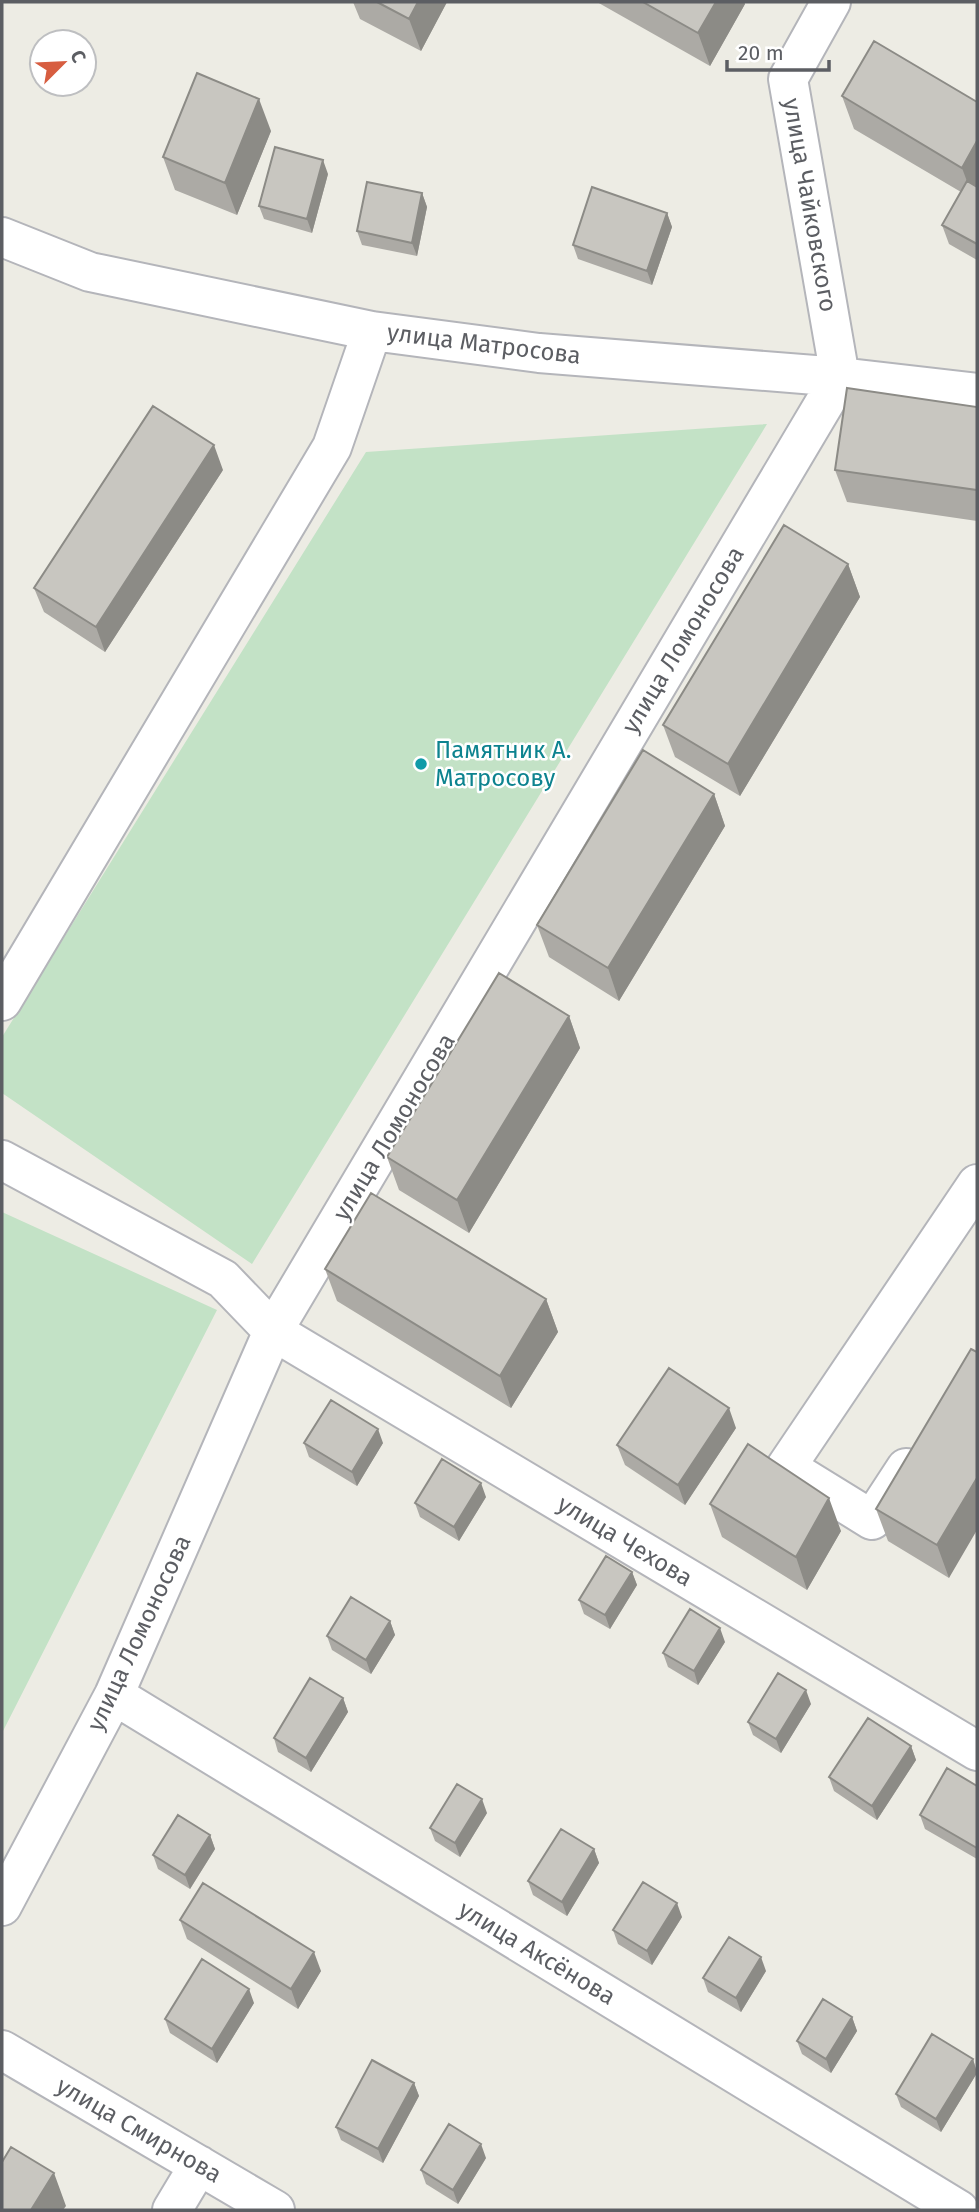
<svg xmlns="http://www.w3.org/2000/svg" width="979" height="2212" font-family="'Fira Sans',sans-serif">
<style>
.green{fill:#c3e2c6}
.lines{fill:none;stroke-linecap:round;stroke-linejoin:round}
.minor-casing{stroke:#b4b5ba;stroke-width:42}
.minor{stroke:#fff;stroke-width:38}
.wall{fill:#acaaa5}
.shaded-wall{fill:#8c8b86}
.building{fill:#c8c6c0;stroke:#8c8b86;stroke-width:2}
.culture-dot{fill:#0f9aa8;stroke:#fff;stroke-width:2.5}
.labels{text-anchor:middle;stroke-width:5;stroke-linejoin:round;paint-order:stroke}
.street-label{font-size:24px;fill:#5c5e63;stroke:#fff}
.culture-label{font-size:24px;fill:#0d838f;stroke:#fff;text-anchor:start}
</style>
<rect width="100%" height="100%" fill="#edece4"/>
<path class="green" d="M 767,424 L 252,1264 L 2,1093 L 2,1037 L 366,452 Z
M 2,1212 L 217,1310 L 2,1733 Z"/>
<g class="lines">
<g class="minor-casing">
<path id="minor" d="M 2,237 L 90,272 L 372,331 L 539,353 L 840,377 L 977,393
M 2,1001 L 332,447 L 372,331
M 2,1160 L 223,1279 L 273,1331 L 977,1751
M 906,1468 L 872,1520 L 786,1467 L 977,1184
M 114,1695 L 959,2210
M 2,1906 L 114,1695 L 273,1331 L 840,377 L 788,79 L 831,2
M 2,2050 L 275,2210
M 172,2210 L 199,2165"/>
</g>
<use href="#minor" class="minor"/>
</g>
<path class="wall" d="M 353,2 L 447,2 L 421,51 L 360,19 Z
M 597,2 L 744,2 L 745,4 L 710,66 Z
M 842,96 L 977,102 L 977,260 L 949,244 L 942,225 L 961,192 L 854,129 Z
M 271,131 L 237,215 L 175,190 L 163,157 Z
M 328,174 L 312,233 L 264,219 L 259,206 Z
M 422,193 L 427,207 L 417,256 L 362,245 L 357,231 Z
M 667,213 L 672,227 L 652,285 L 578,259 L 573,245 Z
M 977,407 L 977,521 L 847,502 L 835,470 Z
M 223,470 L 105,652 L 44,612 L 34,588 Z
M 848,564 L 860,597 L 740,796 L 675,757 L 663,725 Z
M 714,794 L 725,826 L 619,1001 L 549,957 L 537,925 Z
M 569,1016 L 580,1048 L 469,1233 L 399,1190 L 387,1157 Z
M 325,1269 L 546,1299 L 558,1332 L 511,1408 L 337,1301 Z
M 971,1349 L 949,1578 L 888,1541 L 876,1509 Z
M 736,1428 L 685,1505 L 625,1465 L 617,1445 Z
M 304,1443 L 383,1443 L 357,1486 L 309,1457 Z
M 486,1497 L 459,1541 L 420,1517 L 415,1503 Z
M 710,1504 L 841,1531 L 807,1590 L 722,1537 Z
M 632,1572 L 637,1585 L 610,1629 L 584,1614 L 579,1600 Z
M 390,1621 L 395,1635 L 371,1674 L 332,1650 L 327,1636 Z
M 725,1642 L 698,1685 L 668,1667 L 663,1653 Z
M 343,1698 L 348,1712 L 311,1772 L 278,1752 L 274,1738 Z
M 811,1704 L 781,1753 L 753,1735 L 748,1722 Z
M 911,1746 L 916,1760 L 877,1820 L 834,1791 L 829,1777 Z
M 977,1786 L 977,1859 L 925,1829 L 920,1815 Z
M 487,1813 L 460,1857 L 435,1841 L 430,1828 Z
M 210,1835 L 215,1849 L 190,1889 L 158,1869 L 153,1855 Z
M 594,1849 L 599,1863 L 567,1916 L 533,1895 L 528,1881 Z
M 682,1917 L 652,1965 L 618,1944 L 613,1930 Z
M 180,1920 L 321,1971 L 298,2009 L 187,1939 Z
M 766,1971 L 741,2012 L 708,1992 L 703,1978 Z
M 254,2003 L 217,2063 L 170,2033 L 165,2019 Z
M 852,2017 L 857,2031 L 831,2073 L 802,2054 L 797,2041 Z
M 973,2059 L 977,2073 L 941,2132 L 901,2107 L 896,2094 Z
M 414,2083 L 419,2096 L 383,2163 L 341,2140 L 336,2127 Z
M 486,2158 L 458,2204 L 426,2184 L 421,2170 Z"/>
<path class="shaded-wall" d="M 418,2 L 447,2 L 421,51 L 409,19 Z
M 716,2 L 744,2 L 745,4 L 710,66 L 698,33 Z
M 259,99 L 271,131 L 237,215 L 225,183 Z
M 977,141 L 977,195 L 974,200 L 962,168 Z
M 323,160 L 328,174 L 312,233 L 307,219 Z
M 422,193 L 427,207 L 417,256 L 412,243 Z
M 667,213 L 672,227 L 652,285 L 647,271 Z
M 214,445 L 223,470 L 105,652 L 96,627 Z
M 848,564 L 860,597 L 740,796 L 728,764 Z
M 714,794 L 725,826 L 619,1001 L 608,968 Z
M 569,1016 L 580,1048 L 469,1233 L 457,1200 Z
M 546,1299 L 558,1332 L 511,1408 L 500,1376 Z
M 729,1408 L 736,1428 L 685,1505 L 678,1485 Z
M 378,1429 L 383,1443 L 357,1486 L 352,1472 Z
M 977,1478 L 977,1530 L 949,1578 L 937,1545 Z
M 481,1483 L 486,1497 L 459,1541 L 454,1527 Z
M 829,1498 L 841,1531 L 807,1590 L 796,1557 Z
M 632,1572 L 637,1585 L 610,1629 L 605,1615 Z
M 390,1621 L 395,1635 L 371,1674 L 366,1660 Z
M 720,1628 L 725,1642 L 698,1685 L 694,1671 Z
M 806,1690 L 811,1704 L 781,1753 L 776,1739 Z
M 343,1698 L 348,1712 L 311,1772 L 306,1758 Z
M 911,1746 L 916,1760 L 877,1820 L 872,1806 Z
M 482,1799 L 487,1813 L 460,1857 L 455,1843 Z
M 210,1835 L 215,1849 L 190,1889 L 185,1875 Z
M 594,1849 L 599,1863 L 567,1916 L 562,1902 Z
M 677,1903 L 682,1917 L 652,1965 L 647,1951 Z
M 314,1952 L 321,1971 L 298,2009 L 291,1989 Z
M 761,1957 L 766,1971 L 741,2012 L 736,1998 Z
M 249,1989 L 254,2003 L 217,2063 L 212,2049 Z
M 852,2017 L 857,2031 L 831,2073 L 826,2059 Z
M 973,2059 L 977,2073 L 941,2132 L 936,2119 Z
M 414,2083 L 419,2096 L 383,2163 L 378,2149 Z
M 481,2144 L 486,2158 L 458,2204 L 453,2190 Z
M 54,2173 L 66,2206 L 63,2210 L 31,2210 Z"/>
<path class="building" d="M 377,2 L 418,2 L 409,19 Z
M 643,2 L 716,2 L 698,33 Z
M 874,41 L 977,102 L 977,141 L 962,168 L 842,96 Z
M 197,73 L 259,99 L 225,183 L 163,157 Z
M 275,147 L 323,160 L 307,219 L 259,206 Z
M 967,181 L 977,187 L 977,244 L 942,225 Z
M 367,182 L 422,193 L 412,243 L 357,231 Z
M 592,187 L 667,213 L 647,271 L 573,245 Z
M 847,388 L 977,407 L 977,490 L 835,470 Z
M 153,406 L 214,445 L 96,627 L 34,588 Z
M 784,525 L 848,564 L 728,764 L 663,725 Z
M 643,750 L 714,794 L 608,968 L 537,925 Z
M 499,973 L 569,1016 L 457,1200 L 387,1157 Z
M 371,1193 L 546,1299 L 500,1376 L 325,1269 Z
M 971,1349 L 977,1352 L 977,1478 L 937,1545 L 876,1509 Z
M 669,1368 L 729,1408 L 678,1485 L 617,1445 Z
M 331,1400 L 378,1429 L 352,1472 L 304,1443 Z
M 748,1444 L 829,1498 L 796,1557 L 710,1504 Z
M 442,1459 L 481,1483 L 454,1527 L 415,1503 Z
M 606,1556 L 632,1572 L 605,1615 L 579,1600 Z
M 351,1597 L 390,1621 L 366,1660 L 327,1636 Z
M 690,1609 L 720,1628 L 694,1671 L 663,1653 Z
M 778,1673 L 806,1690 L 776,1739 L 748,1722 Z
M 310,1678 L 343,1698 L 306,1758 L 274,1738 Z
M 868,1718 L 911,1746 L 872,1806 L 829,1777 Z
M 947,1768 L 977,1786 L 977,1848 L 920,1815 Z
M 457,1784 L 482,1799 L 455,1843 L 430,1828 Z
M 178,1815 L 210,1835 L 185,1875 L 153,1855 Z
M 561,1829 L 594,1849 L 562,1902 L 528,1881 Z
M 643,1882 L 677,1903 L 647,1951 L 613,1930 Z
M 203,1883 L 314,1952 L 291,1989 L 180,1920 Z
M 729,1937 L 761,1957 L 736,1998 L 703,1978 Z
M 202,1959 L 249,1989 L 212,2049 L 165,2019 Z
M 823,1999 L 852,2017 L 826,2059 L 797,2041 Z
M 932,2034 L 973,2059 L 936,2119 L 896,2094 Z
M 372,2060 L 414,2083 L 378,2149 L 336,2127 Z
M 449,2124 L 481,2144 L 453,2190 L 421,2170 Z
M 11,2147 L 54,2173 L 31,2210 L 2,2210 L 2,2162 Z"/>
<circle class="culture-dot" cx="421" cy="764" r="7"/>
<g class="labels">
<g class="street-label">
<text transform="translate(810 205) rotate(80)" y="8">улица Чайковского</text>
<text transform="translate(484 344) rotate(7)" y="8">улица Матросова</text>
<text transform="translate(683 640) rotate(-59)" y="8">улица Ломоносова</text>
<text transform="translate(394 1127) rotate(-59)" y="8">улица Ломоносова</text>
<text transform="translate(625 1541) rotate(31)" y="8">улица Чехова</text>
<text transform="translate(139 1633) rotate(-65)" y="8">улица Ломоносова</text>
<text transform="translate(537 1953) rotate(31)" y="8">улица Аксёнова</text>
<text transform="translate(139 2130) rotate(30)" y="8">улица Смирнова</text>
</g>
<g class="culture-label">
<text x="435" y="758">Памятник А.<tspan x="435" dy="28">Матросову</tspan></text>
</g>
</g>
<rect width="979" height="2212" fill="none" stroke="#5c5e63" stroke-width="7"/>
<g transform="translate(63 63) rotate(66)"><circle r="33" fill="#ffffff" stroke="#bebfc1" stroke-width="2"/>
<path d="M0-5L12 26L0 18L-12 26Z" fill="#d75d40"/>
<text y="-10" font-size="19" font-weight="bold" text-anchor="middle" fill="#5c5e63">С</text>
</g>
<path d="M727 60v10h102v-10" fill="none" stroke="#5c5e63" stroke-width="3.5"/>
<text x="738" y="60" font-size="21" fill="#5c5e63" stroke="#ffffff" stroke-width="5" paint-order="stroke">20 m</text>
</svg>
